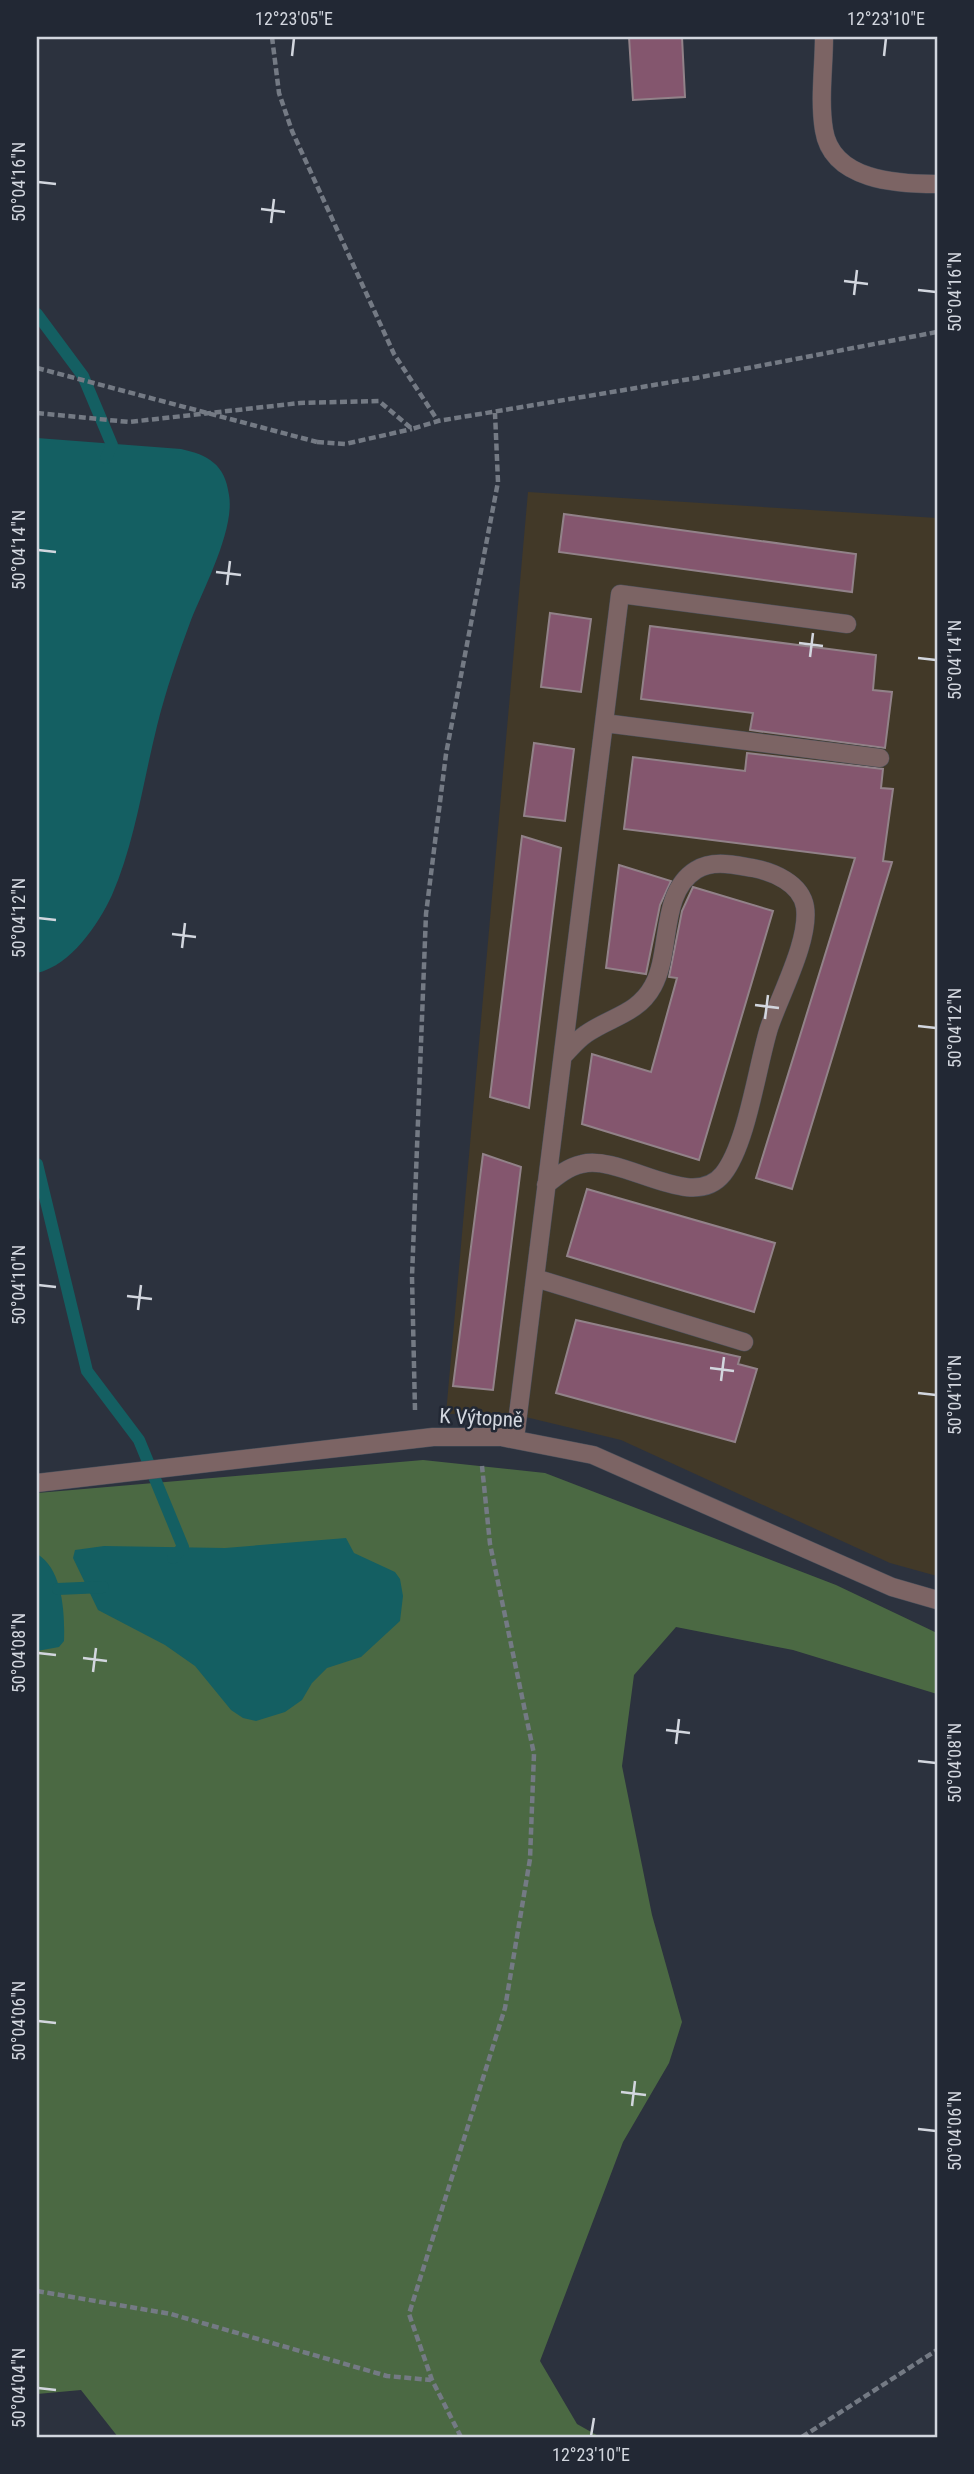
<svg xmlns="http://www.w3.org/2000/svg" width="974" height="2474" font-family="'Roboto Condensed',sans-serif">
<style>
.industrial{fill:#423928}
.forest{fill:#4b6943}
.water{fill:#145f62}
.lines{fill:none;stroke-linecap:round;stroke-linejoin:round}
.stream{stroke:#145f62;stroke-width:12}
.building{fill:#84566e;stroke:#928289;stroke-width:2}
.minor-casing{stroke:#4a505b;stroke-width:19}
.path{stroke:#747a84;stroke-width:4.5;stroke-dasharray:7 3.5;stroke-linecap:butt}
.minor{stroke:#7c6464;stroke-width:18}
.path-bridge{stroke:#747a84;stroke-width:4.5;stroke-dasharray:7 3.5;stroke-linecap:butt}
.ticks{fill:none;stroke:#d2d6de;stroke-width:2.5}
.labels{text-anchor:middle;stroke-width:5;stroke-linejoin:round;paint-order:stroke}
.street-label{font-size:21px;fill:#d2d6de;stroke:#222834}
.neatline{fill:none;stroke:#d2d6de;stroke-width:2.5}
.ticks-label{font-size:18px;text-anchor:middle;fill:#d2d6de}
</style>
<rect width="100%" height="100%" fill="#2c323e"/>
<path class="industrial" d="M 528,492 L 937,518 L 937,1576 L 890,1563 L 621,1440 L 509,1413 L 446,1414 Z"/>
<path class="forest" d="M 423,1460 L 545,1473 L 836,1585 L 937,1633 L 937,1694 L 793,1650 L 676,1627 L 634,1675 L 622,1766 L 652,1915 L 682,2022 L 669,2063 L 623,2142 L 540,2361 L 577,2424 L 600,2437 L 118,2437 L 81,2390 L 37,2394 L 37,1493 Z"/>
<path class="water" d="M 37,438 L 181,449 C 208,455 225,464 229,495 C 235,529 204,588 191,620 C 178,655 166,690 157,726 C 143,782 135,842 112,895 C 98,925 71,965 37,973 Z
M 346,1538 L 354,1553 L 395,1572 L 400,1579 L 403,1596 L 400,1621 L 361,1657 L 327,1668 L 312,1683 L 302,1700 L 285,1712 L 256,1721 L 243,1718 L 231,1710 L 195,1666 L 165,1645 L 98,1610 L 73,1558 L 75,1550 L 104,1546 L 225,1548 Z
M 37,1554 C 63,1569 65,1614 64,1641 L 59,1647 L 37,1651 Z"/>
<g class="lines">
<path class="stream" d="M 37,314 L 83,376 L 112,445 L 106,458
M 37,1164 L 87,1371 L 139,1440 L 183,1547 L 173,1558
M 58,1589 L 103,1587"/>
</g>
<path class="building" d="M 629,37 L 682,37 L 685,97 L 633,100 Z
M 564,514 L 856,554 L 852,592 L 559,552 Z
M 550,613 L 591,619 L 581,692 L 541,687 Z
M 650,626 L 876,655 L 873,690 L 892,692 L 885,748 L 750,730 L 753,713 L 641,699 Z
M 534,743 L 574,749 L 565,821 L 524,816 Z
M 747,753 L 883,769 L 881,788 L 893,789 L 883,861 L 892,862 L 792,1189 L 756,1178 L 855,858 L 624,829 L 633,757 L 745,771 Z
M 522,836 L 561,848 L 529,1108 L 490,1097 Z
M 619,865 L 671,881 L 660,905 L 646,974 L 606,968 Z
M 693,887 L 773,911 L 699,1160 L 582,1124 L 592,1054 L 651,1072 L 677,978 L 669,977 L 682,911 Z
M 483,1154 L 521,1167 L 493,1390 L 453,1386 Z
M 587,1189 L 775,1243 L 754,1312 L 567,1256 Z
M 576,1320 L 740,1357 L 738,1364 L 757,1369 L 735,1442 L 556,1393 Z"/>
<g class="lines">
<g class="minor-casing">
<path id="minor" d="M 824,37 C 824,67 819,100 824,130 C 832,181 898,184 937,184
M 604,723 L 880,758
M 546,1185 C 557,1176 568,1167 582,1164 C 623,1154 692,1213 723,1174 C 747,1144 757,1067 769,1028 C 780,995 810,940 805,907 C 801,883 773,872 753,868 C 735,865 713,859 696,870 C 659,893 672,952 653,986 C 638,1014 610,1017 586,1034 C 577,1040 570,1049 563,1056
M 535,1278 L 744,1342
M 515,1439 L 620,594 L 847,624
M 37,1483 L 433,1437 L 501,1437 L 593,1455 L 892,1587 L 937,1600"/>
</g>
<path class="path" d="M 272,37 L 279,93 L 292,131 L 394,354 L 438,421
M 37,413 L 129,422 L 300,403 L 379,401 L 412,429 L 438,421 L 696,378 L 937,332
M 317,442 L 345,444 L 412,429
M 415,1410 L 412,1277 L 426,914 L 446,754 L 498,482 L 495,413
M 37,2291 L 171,2314 L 387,2376 L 431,2380
M 461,2437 L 432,2380 L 409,2314 L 505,2008 L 530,1859 L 534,1754 L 490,1544 L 482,1466
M 802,2437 L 937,2350"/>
<use href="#minor" class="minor"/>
<path class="path-bridge" d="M 37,368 L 317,442"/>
</g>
<path class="ticks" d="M 292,56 L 294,38M 884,56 L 886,38M 38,182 L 56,184M 261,209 L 285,212M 271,223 L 274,199M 844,281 L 868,284M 918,290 L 936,292M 854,295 L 857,270M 38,550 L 56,552M 216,572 L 241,575M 227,585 L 230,561M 799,643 L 823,646M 810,657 L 813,633M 918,658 L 936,660M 38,918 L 56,920M 172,934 L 196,937M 182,948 L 185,923M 755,1005 L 779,1008M 765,1019 L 768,995M 918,1026 L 936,1028M 38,1285 L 56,1287M 127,1296 L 152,1299M 138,1310 L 141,1285M 710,1368 L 734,1371M 721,1381 L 724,1357M 918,1393 L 936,1395M 38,1653 L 56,1655M 83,1658 L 107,1661M 93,1672 L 96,1648M 666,1730 L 690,1733M 676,1744 L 679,1719M 918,1761 L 936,1763M 38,2021 L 56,2023M 621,2092 L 646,2095M 632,2106 L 635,2081M 918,2129 L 936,2131M 38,2388 L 56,2390M 591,2436 L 594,2418"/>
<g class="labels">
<g class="street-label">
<text transform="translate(481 1418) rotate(3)" y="7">K Výtopně</text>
</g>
</g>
<rect width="974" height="2474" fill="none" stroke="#222834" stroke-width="77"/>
<rect x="38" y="38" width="898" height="2398" class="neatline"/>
<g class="ticks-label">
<text x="294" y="25">12°23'05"E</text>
<text x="886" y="25">12°23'10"E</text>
<text transform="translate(19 182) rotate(-90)" y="6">50°04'16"N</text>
<text transform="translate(955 292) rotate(-90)" y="6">50°04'16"N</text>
<text transform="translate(19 550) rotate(-90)" y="6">50°04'14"N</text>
<text transform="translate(955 660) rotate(-90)" y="6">50°04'14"N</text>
<text transform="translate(19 918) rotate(-90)" y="6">50°04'12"N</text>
<text transform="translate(955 1028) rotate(-90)" y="6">50°04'12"N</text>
<text transform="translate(19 1285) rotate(-90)" y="6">50°04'10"N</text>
<text transform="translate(955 1395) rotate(-90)" y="6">50°04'10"N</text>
<text transform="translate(19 1653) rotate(-90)" y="6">50°04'08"N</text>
<text transform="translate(955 1763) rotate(-90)" y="6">50°04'08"N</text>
<text transform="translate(19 2021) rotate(-90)" y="6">50°04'06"N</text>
<text transform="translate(955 2131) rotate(-90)" y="6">50°04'06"N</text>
<text transform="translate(19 2388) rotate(-90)" y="6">50°04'04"N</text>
<text x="591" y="2461">12°23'10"E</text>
</g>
</svg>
